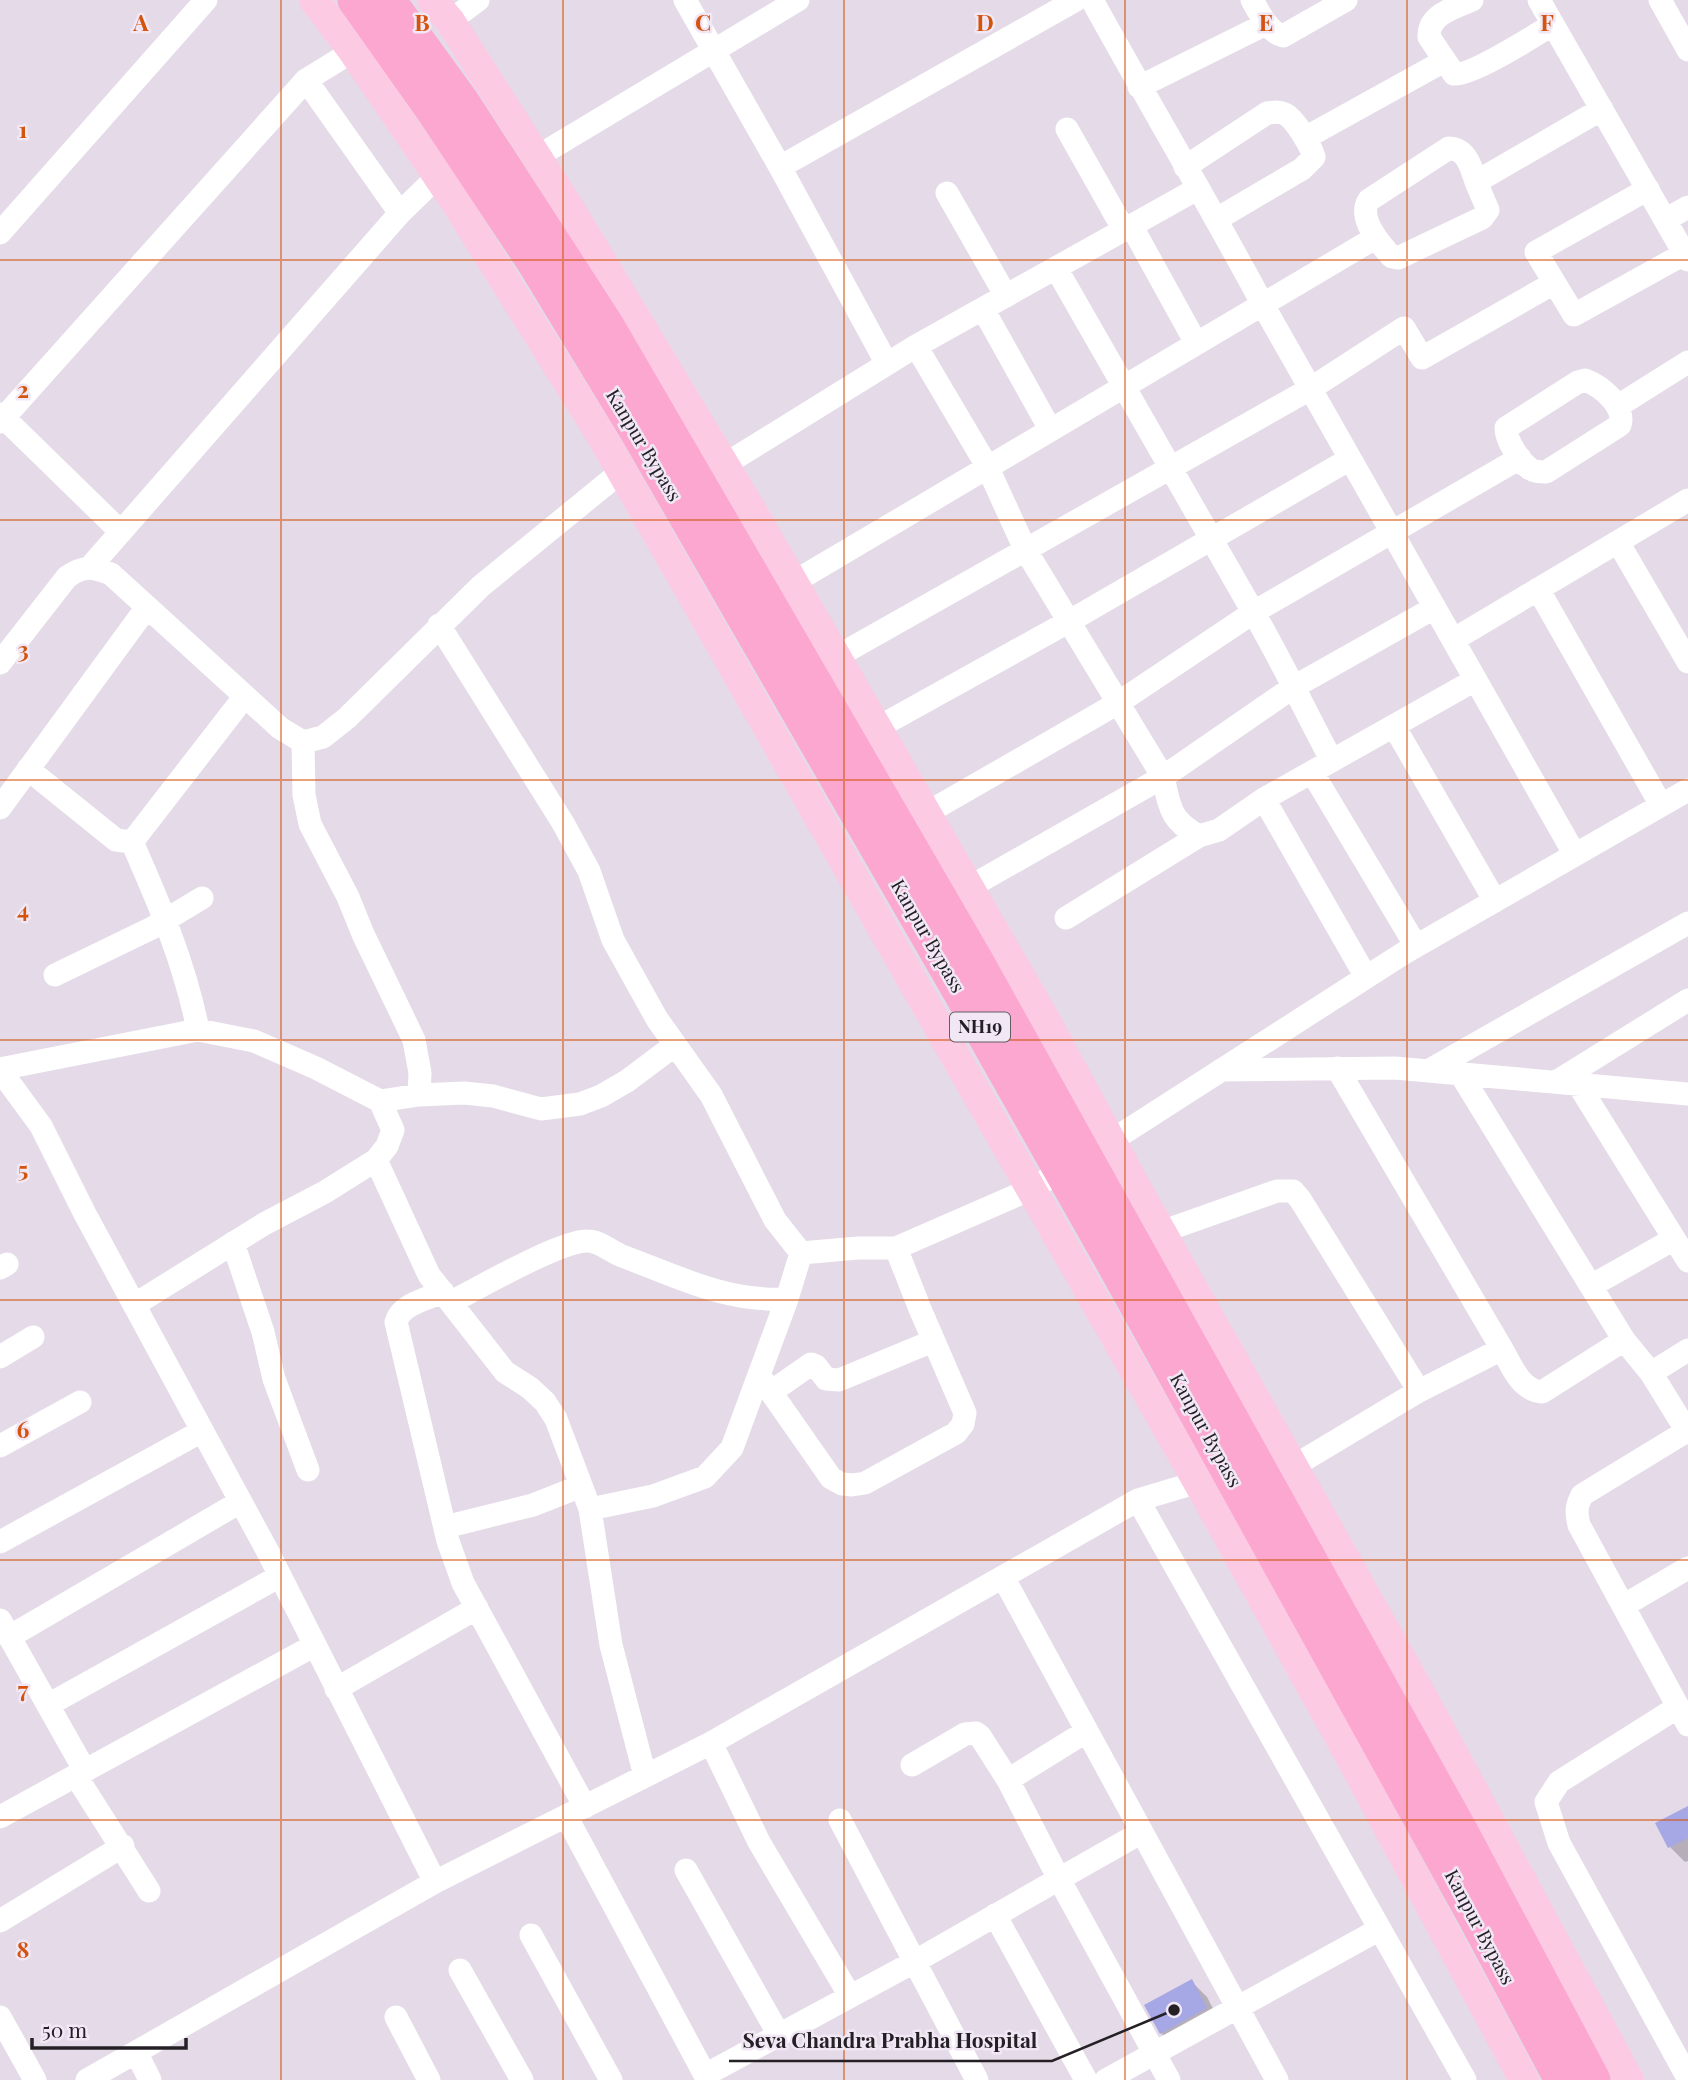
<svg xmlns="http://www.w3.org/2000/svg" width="1688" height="2080" font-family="'Playfair Display',serif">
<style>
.shadow{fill:#0003}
.building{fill:#a6a7e5}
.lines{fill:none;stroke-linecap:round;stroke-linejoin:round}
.minor{stroke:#fff;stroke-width:23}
.major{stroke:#fdcae3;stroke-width:30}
.highway{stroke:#fca7d0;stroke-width:35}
.grid{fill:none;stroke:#d4530e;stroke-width:2;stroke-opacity:0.55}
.labels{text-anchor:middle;stroke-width:5;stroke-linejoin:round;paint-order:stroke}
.shield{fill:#f1e7f5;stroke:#625c63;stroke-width:2}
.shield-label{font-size:18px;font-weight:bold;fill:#242025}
.street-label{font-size:19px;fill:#242025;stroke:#f1e7f5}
.grid-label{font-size:23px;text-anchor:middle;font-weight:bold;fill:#d4530e;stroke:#f1e7f5;stroke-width:5;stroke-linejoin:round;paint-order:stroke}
.leader{fill:none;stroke:#242025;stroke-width:2.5}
.callout-dot{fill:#242025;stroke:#f1e7f5;stroke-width:2.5}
.callout-label{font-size:21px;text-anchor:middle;font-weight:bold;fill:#242025;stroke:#f1e7f5;stroke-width:5;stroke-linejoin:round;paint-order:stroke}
</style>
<rect width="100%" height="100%" fill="#e4dae8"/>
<path class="shadow" d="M 1688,1808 L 1688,1861 L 1685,1862 L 1670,1847 L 1657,1824 Z
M 1192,1982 L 1207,1997 L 1221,2024 L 1177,2048 L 1161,2033 Z"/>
<path class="building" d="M 1688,1806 L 1688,1838 L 1668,1848 L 1655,1823 Z
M 1192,1979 L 1207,2008 L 1160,2034 L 1144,2005 Z"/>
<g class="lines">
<path class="minor" d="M 685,0 L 780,167 L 887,364
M 1092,0 C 1148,102 1208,202 1263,305 L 1575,855
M 1252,0 C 1259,12 1268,32 1283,36 L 1346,0
M 1472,0 C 1455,8 1428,14 1429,37 L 1454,74 C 1471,76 1534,36 1552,25
M 1539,0 L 1688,260
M 1660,0 L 1688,50
M 450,21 L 478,0
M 306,80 L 400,213
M 1139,87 L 1266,24
M 1067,129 L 1124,230
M 1305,138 L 1444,61
M 535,158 L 798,0
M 780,167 L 1076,0
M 1185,167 L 1267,113 C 1274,112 1279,111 1285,114 C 1295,119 1311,146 1314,157 L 1302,169 L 1217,219
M 1476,182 L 1488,210 L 1482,218 L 1398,258 L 1392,257 C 1380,244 1357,218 1369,200 L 1449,148 C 1467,149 1471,167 1476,182 L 1602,109
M 1648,189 L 1536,252 L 1574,315 L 1684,254
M 947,193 L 1006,296
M 1665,220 L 1688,207
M 1131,225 L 1196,343
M 0,233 L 206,0
M 1056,268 C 1121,382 1187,496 1252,610 C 1281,659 1305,711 1332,761
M 983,309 L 1050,429
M 916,346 L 987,466 L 1025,549 L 1163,777 C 1170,808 1170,820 1199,836 L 1219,830 L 1264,799 L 1475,680
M 1585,380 C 1601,386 1626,406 1620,425 L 1546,472 C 1540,472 1534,472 1529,468 C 1519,461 1506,440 1506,428 L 1578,382 Z
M 1618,406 L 1688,362
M 0,414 L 121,532
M 0,422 L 306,80 L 353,51
M 724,465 L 916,346 L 1197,189
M 1618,542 L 1688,662
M 91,566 L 400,213 L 438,176
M 794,582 L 1375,238
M 1538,589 L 1661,805
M 439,625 L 563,823 L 589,871 L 613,940 L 657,1019 L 711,1095 L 775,1220 L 801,1253 L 858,1248 L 896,1248 L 1031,1189 L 1111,1141 L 1404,953 L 1688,790
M 1453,640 L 1688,500
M 836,657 L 1310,389 L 1404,328 L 1422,358 L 1554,283
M 0,663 L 67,577 C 84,565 92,567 111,574 L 280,728 L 303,742 L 323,737 L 347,718 L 481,586 L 622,471
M 1394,726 L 1495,901
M 877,728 L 1068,622 L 1350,459
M 303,742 L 304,795 L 310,824 L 348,897 L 363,934 L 414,1040 L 420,1073 L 419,1095
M 28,769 L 116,840 L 132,842 L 245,696
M 1312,772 L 1416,946
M 1264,799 L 1366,977
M 0,808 L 147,607
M 925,814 L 1118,703 L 1254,612 L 1520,458
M 132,842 C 159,903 185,964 198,1030
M 968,888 L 1163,777 L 1292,688 L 1434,608
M 1066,918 L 1199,836
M 55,975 L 152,928 L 202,898
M 1337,1068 L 1502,1349
M 0,1069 L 198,1030 L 254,1041 L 316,1068 L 380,1101 L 419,1095 L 464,1093 L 493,1096 L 541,1109 L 580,1104 L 601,1096 L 627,1081 L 675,1045
M 0,1070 L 41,1126 L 85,1214 L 268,1552 L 435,1882
M 1221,1070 L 1395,1068 L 1688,1094
M 1428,1071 L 1688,923
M 1460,1073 L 1624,1340 L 1651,1373 L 1688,1433
M 1556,1082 L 1688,1000
M 1578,1084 L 1688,1261
M 376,1160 L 429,1275 L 505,1372 L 530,1388 L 545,1402 L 556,1419 L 590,1509 L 611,1645 L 645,1776
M 1161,1232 L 1277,1191 L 1293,1191 L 1300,1199 L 1419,1391
M 233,1243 L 263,1332 L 274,1379 L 308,1470
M 0,1268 L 7,1264
M 1591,1286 L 1674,1239
M 443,1292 C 427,1299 401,1304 396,1322 L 448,1541 L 463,1583 L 585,1807
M 451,1302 C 479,1288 561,1240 588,1241 C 600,1241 611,1252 622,1256 C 679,1277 725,1302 787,1299
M 134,1305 L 264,1224 L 325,1192 L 376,1160 L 387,1146 L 393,1130 L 380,1101
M 0,1357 L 33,1337
M 1651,1373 L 1688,1350
M 759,1375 L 831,1478 L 842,1484 L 852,1485 L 865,1483 L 956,1433 L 963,1424 L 965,1413 L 920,1309 L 896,1248
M 771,1392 L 811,1364 L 816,1366 L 826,1379 L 839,1380 L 933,1341
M 1687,1431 L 1582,1495 C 1576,1506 1576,1513 1579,1525 L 1688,1725
M 0,1446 L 80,1402
M 1294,1466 L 1419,1391 L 1502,1349 C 1512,1366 1520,1390 1542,1392 L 1624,1340
M 1138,1500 L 1465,2080
M 590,1509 L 653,1496 L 705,1477 L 732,1448 L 787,1299 L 801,1253
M 445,1527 L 533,1505 L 581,1486
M 0,1542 L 202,1431
M 1003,1577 L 1277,2080
M 1623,1606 L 1688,1568
M 0,1620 L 85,1771
M 9,1637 L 240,1502
M 336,1689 L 477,1608
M 48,1705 L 280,1576
M 1678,1707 L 1559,1782 L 1546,1802 L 1559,1843 L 1688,2078
M 711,1743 L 759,1842 L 850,1996
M 912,1765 L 965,1734 L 976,1733 L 980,1736 L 1008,1780 L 1087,1731
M 76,1776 L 149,1891
M 1008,1780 L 1059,1879 L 1142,1832
M 566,1816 L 705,2075 L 914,1962 L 1059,1879 L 1169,2080
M 0,1817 L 315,1645
M 840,1820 L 977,2080
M 686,1870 L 779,2035
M 995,1915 L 1086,2080
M 0,1921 L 123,1846
M 531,1935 L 611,2080
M 460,1970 L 522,2080
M 0,2017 L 35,2080
M 396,2017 L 429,2080
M 136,2052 L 150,2080
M 87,2080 L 435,1882 L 711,1743 L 1138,1500 L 1198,1482
M 1106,2080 L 1380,1929"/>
<path class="major" d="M 314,0 L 353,51 L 456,203 L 601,435 L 1198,1482 L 1353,1762 L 1524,2080
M 432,0 L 450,21 L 570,209 L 752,511 L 1046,1021 L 1132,1180 L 1426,1703 L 1629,2080"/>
<path class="highway" d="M 355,0 L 435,113 L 534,262 L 638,433 L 958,988 L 1114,1264 L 1475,1917 L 1562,2080
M 388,0 L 462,102 L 607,326 L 975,959 L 1461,1832 L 1593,2080"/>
</g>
<path class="grid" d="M 281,0 L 281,2080M 563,0 L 563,2080M 844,0 L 844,2080M 1125,0 L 1125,2080M 1407,0 L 1407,2080M 0,260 L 1688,260M 0,520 L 1688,520M 0,780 L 1688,780M 0,1040 L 1688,1040M 0,1300 L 1688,1300M 0,1560 L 1688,1560M 0,1820 L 1688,1820"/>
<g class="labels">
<rect class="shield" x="950" y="1012.5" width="60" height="29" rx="5"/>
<g class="shield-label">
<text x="980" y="1033">NH19</text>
</g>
<g class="street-label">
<text transform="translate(644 445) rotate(59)" y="7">Kanpur Bypass</text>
<text transform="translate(928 936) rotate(60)" y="7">Kanpur Bypass</text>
<text transform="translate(1206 1430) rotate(61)" y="7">Kanpur Bypass</text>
<text transform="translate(1480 1927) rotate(62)" y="7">Kanpur Bypass</text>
</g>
</g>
<g class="grid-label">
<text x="141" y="31">A</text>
<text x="422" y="31">B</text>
<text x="703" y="31">C</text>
<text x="985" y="31">D</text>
<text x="1266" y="31">E</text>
<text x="1547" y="31">F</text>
<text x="23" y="138">1</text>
<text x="23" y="398">2</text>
<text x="23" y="658">3</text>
<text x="23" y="918">4</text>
<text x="23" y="1178">5</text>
<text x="23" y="1438">6</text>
<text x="23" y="1698">7</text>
<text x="23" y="1958">8</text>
</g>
<path class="leader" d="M1174 2010L1052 2061H729"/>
<circle class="callout-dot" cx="1174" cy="2010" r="7"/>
<g class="callout-label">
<text x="890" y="2048">Seva Chandra Prabha Hospital</text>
</g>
<path d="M32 2038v10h154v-10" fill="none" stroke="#242025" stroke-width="3.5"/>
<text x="42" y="2038" font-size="21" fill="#242025" stroke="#f1e7f5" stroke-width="5" paint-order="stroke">50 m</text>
</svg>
